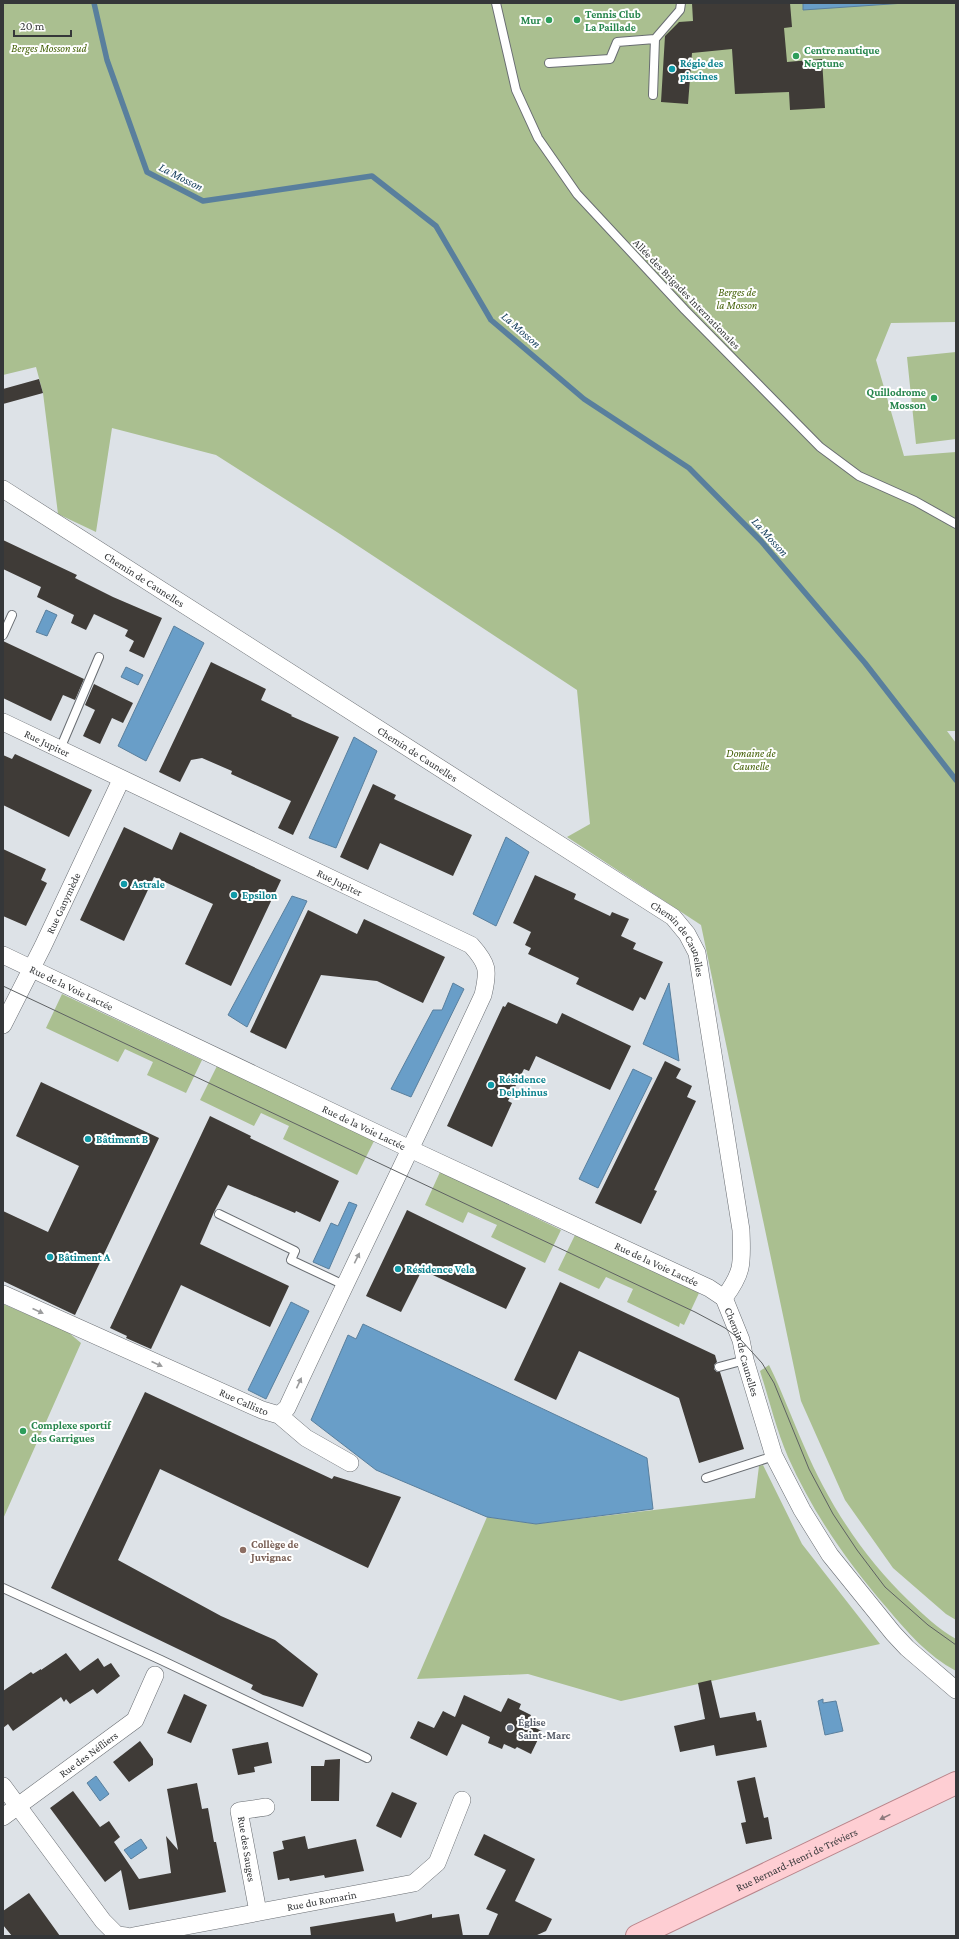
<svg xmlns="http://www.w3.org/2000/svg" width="959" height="1939" font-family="'Crimson Pro',serif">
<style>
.green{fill:#aabf90}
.water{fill:#699ec8;stroke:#597f9d}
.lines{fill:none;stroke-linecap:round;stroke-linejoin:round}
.stream{stroke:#597f9d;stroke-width:5.5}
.building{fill:#3f3b37}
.lane-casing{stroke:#696d72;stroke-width:10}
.street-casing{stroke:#696d72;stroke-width:18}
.primary-casing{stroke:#b8848a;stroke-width:24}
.lane{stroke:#fff;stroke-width:8}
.street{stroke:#fff;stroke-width:17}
.primary{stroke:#feced3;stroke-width:22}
.tram{stroke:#5e6163;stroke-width:1}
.oneway{fill:#9a9b9c}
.oneway2{fill:#8f7b7e}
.leisure-dot{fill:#2e9e5b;stroke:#fff;stroke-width:1.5}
.culture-dot{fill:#0f9aa8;stroke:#fff;stroke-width:1.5}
.education-dot{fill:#8d6e63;stroke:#fff;stroke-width:1.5}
.worship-dot{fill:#6b7280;stroke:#fff;stroke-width:1.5}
.labels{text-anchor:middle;stroke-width:4;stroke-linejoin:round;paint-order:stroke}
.leisure-label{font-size:11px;font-weight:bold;fill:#27864d;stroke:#fff;text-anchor:start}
.park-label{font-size:11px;font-style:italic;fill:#436006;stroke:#fff}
.culture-label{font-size:11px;font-weight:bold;fill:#0d838f;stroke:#fff;text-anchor:start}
.street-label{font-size:11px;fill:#353739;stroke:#fff}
.education-label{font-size:11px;font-weight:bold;fill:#785e54;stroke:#fff;text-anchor:start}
.worship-label{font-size:11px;font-weight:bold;fill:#5b616d;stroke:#fff;text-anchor:start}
.water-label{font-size:12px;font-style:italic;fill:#18415e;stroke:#fff}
</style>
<rect width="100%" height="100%" fill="#dde2e7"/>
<path class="green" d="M 3,3 L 956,3 L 956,322 L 891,323 L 876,360 L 904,456 L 956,452 L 956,731 L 947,731 L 956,743 L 956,1620 L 946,1614 L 893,1568 L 845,1500 L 801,1401 L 701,925 L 567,837 L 590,824 L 577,690 L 340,534 L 216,455 L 112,428 L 96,532 L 58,514 L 43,393 L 36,367 L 3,375 Z
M 956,352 L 956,439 L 916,444 L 907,357 Z
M 62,994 L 202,1060 L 186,1093 L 147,1075 L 153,1062 L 125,1049 L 118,1062 L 46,1028 Z
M 217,1066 L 374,1141 L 357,1175 L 283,1139 L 289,1126 L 261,1113 L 254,1126 L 200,1100 Z
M 440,1172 L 561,1230 L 545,1263 L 491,1237 L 497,1225 L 468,1212 L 463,1223 L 425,1205 Z
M 575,1235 L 699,1293 L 684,1325 L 680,1323 L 679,1327 L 627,1302 L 633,1289 L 606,1277 L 599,1289 L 558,1270 Z
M 3,1304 L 68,1332 L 81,1343 L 3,1519 Z
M 769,1365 C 782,1391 792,1419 804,1446 C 828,1503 864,1558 909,1601 C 924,1615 938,1629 956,1639 L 956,1671 C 928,1656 907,1632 887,1608 C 847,1562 813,1513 788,1457 C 776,1429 769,1399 760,1371 Z
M 763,1465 L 802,1544 L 880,1644 L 621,1701 L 528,1674 L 417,1679 L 487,1517 L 536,1524 L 755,1498 L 759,1466 Z"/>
<path class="water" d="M 803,3 L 905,3 L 803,10 Z
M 46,610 L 57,615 L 47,636 L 36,632 Z
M 174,626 L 204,643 L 146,761 L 118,746 Z
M 126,667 L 143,675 L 138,685 L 121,677 Z
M 354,737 L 377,751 L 336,848 L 309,838 Z
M 506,837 L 529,852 L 496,926 L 473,914 Z
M 292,896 L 307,901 L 247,1027 L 228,1015 Z
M 453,983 L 464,989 L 411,1097 L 391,1089 L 433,1010 L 442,1010 Z
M 669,983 L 679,1061 L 643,1044 Z
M 633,1069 L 652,1078 L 598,1188 L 579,1179 Z
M 349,1202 L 357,1205 L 329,1269 L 313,1262 L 331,1223 L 338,1226 Z
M 291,1302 L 309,1311 L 266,1399 L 248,1390 Z
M 363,1324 L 647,1458 L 653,1509 L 536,1524 L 487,1517 L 376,1470 L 311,1420 L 348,1335 L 356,1339 Z
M 823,1699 L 823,1703 L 836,1701 L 843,1731 L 825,1735 L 818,1701 Z
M 96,1776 L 109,1794 L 100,1801 L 87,1783 Z
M 141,1839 L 147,1848 L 131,1859 L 124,1850 Z"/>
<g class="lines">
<path class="stream" d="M 94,3 L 107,60 L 147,172 L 203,201 L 372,176 L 436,226 L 491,320 L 584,399 L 689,468 L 761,541 L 865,663 L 956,780"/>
</g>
<path class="building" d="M 692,3 L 790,3 L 792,27 L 784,28 L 787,62 L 822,59 L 825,108 L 790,110 L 789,92 L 735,94 L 732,49 L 692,53 L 688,104 L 661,102 L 665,36 L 679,22 L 693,21 Z
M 39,379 L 43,393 L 3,404 L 3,389 Z
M 3,540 L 77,575 L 75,578 L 113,597 L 162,618 L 144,658 L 129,651 L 134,641 L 125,636 L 128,630 L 94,614 L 86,630 L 71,623 L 74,615 L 37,597 L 41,587 L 3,569 Z
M 3,641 L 84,679 L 75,700 L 63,695 L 51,721 L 3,698 Z
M 211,662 L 266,689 L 261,700 L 292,715 L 291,716 L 339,737 L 293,835 L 278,828 L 291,801 L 231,774 L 232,771 L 202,758 L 191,760 L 180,782 L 159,772 Z
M 94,684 L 133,703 L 123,723 L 112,718 L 100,744 L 83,736 L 95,710 L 85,705 Z
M 15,754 L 92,790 L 69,837 L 3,805 L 3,755 L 12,759 Z
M 373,784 L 396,795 L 394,799 L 472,835 L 453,876 L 380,843 L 368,870 L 340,857 Z
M 124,827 L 172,850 L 180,832 L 281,880 L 231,986 L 185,964 L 213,904 L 154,877 L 124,941 L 80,920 Z
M 3,849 L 46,869 L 41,880 L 47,883 L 26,926 L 3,916 Z
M 535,875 L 576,894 L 574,899 L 610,916 L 612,912 L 629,919 L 621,936 L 636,943 L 633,949 L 663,962 L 645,1000 L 640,997 L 633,1011 L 576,984 L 579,978 L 528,954 L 531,948 L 525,945 L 531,932 L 513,923 Z
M 308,910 L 357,934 L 364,919 L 445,957 L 423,1003 L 377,981 L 321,975 L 286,1049 L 250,1032 Z
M 508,1002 L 557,1024 L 562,1013 L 631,1046 L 610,1090 L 536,1056 L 529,1071 L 524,1069 L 508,1101 L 512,1103 L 492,1147 L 447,1126 L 503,1006 L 505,1007 Z
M 665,1061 L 681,1069 L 676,1078 L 692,1086 L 687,1097 L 696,1101 L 654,1190 L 657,1191 L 641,1224 L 595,1203 Z
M 41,1082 L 159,1138 L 75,1315 L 3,1281 L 3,1211 L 48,1232 L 79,1166 L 16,1136 Z
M 210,1116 L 251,1136 L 250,1138 L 339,1181 L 320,1222 L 296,1211 L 295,1213 L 228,1185 L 214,1212 L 200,1244 L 289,1286 L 270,1327 L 181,1285 L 151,1349 L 126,1338 L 127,1336 L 110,1328 Z
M 407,1210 L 526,1268 L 506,1309 L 422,1270 L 401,1312 L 366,1296 Z
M 560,1282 L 715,1355 L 717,1362 L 714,1365 L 714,1369 L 717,1372 L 720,1372 L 744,1449 L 699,1463 L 679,1398 L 579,1351 L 556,1400 L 514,1380 Z
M 145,1392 L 332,1479 L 334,1476 L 401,1497 L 368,1568 L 160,1469 L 118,1560 L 221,1616 L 275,1640 L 318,1674 L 303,1707 L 263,1695 L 251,1689 L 253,1685 L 51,1588 Z
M 66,1653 L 80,1671 L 98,1658 L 104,1667 L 111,1663 L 120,1676 L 97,1694 L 93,1689 L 70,1704 L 66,1699 L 64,1702 L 61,1697 L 13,1731 L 8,1724 L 3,1728 L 3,1691 L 31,1672 L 33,1674 L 41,1669 L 41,1670 Z
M 711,1680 L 720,1718 L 755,1712 L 757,1721 L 761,1720 L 767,1747 L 716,1756 L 714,1745 L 680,1752 L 674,1726 L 705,1719 L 698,1683 Z
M 184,1694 L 207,1705 L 191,1743 L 167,1733 Z
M 464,1695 L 501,1712 L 508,1698 L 521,1704 L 519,1709 L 531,1715 L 527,1724 L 542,1731 L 531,1754 L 517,1747 L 515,1749 L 504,1744 L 502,1749 L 488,1743 L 490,1737 L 462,1724 L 447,1756 L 410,1738 L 418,1721 L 434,1728 L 443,1711 L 455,1717 Z
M 140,1741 L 153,1759 L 153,1765 L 129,1782 L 113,1762 Z
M 268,1742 L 272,1763 L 254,1767 L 255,1772 L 238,1775 L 232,1749 Z
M 340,1759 L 339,1801 L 311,1801 L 311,1766 L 324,1766 L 325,1760 Z
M 755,1777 L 764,1818 L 768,1817 L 772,1839 L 746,1844 L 741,1823 L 746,1822 L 737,1781 Z
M 197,1783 L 202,1809 L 208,1808 L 214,1842 L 216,1842 L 226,1892 L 129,1910 L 121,1870 L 105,1882 L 50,1808 L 73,1791 L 100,1827 L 109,1821 L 120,1837 L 114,1842 L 139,1879 L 171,1873 L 166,1836 L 178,1850 L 167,1789 Z
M 392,1792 L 417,1803 L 401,1838 L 376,1826 Z
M 484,1834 L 535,1859 L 515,1901 L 552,1919 L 546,1931 L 535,1936 L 488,1936 L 498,1914 L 486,1909 L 506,1870 L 474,1855 Z
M 305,1836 L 308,1849 L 356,1839 L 364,1871 L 325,1878 L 324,1875 L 290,1881 L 289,1878 L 278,1880 L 273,1852 L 284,1849 L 282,1841 Z
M 29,1893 L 60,1936 L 12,1936 L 3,1925 L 3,1911 Z
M 394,1913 L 396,1922 L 432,1914 L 432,1918 L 459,1914 L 463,1936 L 311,1936 L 310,1927 Z"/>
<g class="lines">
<g class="lane-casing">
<path id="lane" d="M 496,3 L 516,90 L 538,138 L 577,194 L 685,310 L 820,447 L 859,476 L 915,501 L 956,524
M 549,63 L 610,59 L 617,42 L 655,39
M 653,95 L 655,39 L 680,10 L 681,3
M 3,635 L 12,615
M 60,749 L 99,657
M 219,1214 L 295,1251 L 291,1260 L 344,1285
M 719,1367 L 745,1360
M 706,1478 L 774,1456
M 3,1588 L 161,1660 L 367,1758"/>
</g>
<g class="street-casing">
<g id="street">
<path id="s1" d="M 3,489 L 673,917 L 687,934 L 697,953 L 741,1230 C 742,1263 744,1271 724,1298"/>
<path id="s2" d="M 3,722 L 471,945 C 488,964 489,970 483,995 C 419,1133 351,1270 287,1408 L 279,1415"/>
<path id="s3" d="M 3,955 L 410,1149 L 709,1288 L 724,1298"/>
<path id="s4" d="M 3,1025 L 43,946 L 121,780"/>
<path id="s5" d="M 3,1294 L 262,1410 L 279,1415 L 306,1438 L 350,1463"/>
<path id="s6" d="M 724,1298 L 741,1340 L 745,1360 L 774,1456 L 802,1510 L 830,1555 L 893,1633 L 907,1648 L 956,1690"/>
<path d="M 3,1786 L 103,1921 L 117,1935 L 126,1936"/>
<path id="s7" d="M 3,1817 L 135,1720 L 155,1675"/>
<path d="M 258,1912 L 239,1811 L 266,1807"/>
<path id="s8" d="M 133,1936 L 414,1883 L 437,1863 L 462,1800"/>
</g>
</g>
<g class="primary-casing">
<g id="primary">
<path id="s9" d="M 637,1936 L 956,1783"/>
</g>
</g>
<use href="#lane" class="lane"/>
<use href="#street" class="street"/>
<use href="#primary" class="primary"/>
<path class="tram" d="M 3,986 L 695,1312 L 725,1328 L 741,1340 L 762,1363 L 774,1383 L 809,1469 L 833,1514 L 857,1550 L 885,1587 L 928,1625 L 956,1645"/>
</g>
<defs><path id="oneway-solid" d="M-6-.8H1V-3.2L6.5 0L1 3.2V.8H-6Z"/></defs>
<g class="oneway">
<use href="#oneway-solid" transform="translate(357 1258) rotate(-64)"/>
<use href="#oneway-solid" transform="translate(38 1311) rotate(24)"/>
<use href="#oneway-solid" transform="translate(157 1364) rotate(24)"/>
<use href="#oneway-solid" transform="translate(299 1383) rotate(-65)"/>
</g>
<use class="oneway2" href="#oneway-solid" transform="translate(885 1817) rotate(154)"/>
<g class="leisure-dot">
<circle cx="549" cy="20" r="4"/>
<circle cx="577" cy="20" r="4"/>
<circle cx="796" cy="56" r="4"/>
<circle cx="934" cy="398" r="4"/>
<circle cx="23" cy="1431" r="4"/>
</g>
<g class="culture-dot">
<circle cx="672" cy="69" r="4"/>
<circle cx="124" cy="884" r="4"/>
<circle cx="234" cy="895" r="4"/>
<circle cx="491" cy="1085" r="4"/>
<circle cx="88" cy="1139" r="4"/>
<circle cx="50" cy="1257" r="4"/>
<circle cx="398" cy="1269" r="4"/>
</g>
<circle class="education-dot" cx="243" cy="1550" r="4"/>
<circle class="worship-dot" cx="510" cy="1728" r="4"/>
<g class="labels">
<g class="leisure-label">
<text x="585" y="18">Tennis Club<tspan x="585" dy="13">La Paillade</tspan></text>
<text x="541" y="24" text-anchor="end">Mur</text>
<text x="804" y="54">Centre nautique<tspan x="804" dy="13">Neptune</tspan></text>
<text x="926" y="396" text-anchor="end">Quillodrome<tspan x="926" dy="13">Mosson</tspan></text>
<text x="31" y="1429">Complexe sportif<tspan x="31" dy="13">des Garrigues</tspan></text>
</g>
<g class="park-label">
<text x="49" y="52">Berges Mosson sud</text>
<text x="737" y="296">Berges de<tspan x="737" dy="13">la Mosson</tspan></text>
<text x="751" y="757">Domaine de<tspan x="751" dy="13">Caunelle</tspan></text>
</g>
<g class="culture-label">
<text x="680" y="67">Régie des<tspan x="680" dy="13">piscines</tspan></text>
<text x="132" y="888">Astrale</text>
<text x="242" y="899">Epsilon</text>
<text x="499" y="1083">Résidence<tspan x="499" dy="13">Delphinus</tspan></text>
<text x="96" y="1143">Bâtiment B</text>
<text x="58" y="1261">Bâtiment A</text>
<text x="406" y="1273">Résidence Vela</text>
</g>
<g class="street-label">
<text transform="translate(687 294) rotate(46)" y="4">Allée des Brigades Internationales</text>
<text dy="4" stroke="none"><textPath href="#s1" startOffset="168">Chemin de Caunelles</textPath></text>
<text dy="4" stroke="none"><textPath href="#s2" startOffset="49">Rue Jupiter</textPath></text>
<text dy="4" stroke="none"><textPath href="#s1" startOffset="492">Chemin de Caunelles</textPath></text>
<text dy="4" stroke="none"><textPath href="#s2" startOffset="373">Rue Jupiter</textPath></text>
<text dy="4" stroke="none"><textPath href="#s4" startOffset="136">Rue Ganymède</textPath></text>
<text dy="4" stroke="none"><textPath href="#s1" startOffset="816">Chemin de Caunelles</textPath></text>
<text dy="4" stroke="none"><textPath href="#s3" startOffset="76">Rue de la Voie Lactée</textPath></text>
<text dy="4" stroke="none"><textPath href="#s3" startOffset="400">Rue de la Voie Lactée</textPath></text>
<text dy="4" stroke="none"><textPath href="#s3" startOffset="723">Rue de la Voie Lactée</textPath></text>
<text dy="4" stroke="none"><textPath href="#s6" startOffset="57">Chemin de Caunelles</textPath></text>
<text dy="4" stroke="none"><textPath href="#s5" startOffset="264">Rue Callisto</textPath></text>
<text dy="4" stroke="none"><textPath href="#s7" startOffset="106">Rue des Néfliers</textPath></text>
<text transform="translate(247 1849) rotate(81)" y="4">Rue des Sauges</text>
<text dy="4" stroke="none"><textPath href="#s9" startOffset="177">Rue Bernard-Henri de Tréviers</textPath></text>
<text dy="4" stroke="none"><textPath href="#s8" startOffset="192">Rue du Romarin</textPath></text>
</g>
<g class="education-label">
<text x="251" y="1548">Collège de<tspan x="251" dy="13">Juvignac</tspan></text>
</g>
<g class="worship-label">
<text x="518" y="1726">Église<tspan x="518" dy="13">Saint-Marc</tspan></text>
</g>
<g class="water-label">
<text transform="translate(181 177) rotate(27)" y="4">La Mosson</text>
<text transform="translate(521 330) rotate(41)" y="4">La Mosson</text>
<text transform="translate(770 537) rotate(48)" y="4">La Mosson</text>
</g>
</g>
<rect width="959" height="1939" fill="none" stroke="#353739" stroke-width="8"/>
<path d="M14 30v6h57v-6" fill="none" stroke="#353739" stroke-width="2"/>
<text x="20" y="30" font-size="12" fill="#353739" stroke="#ffffff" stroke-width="3" paint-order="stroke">20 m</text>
</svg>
